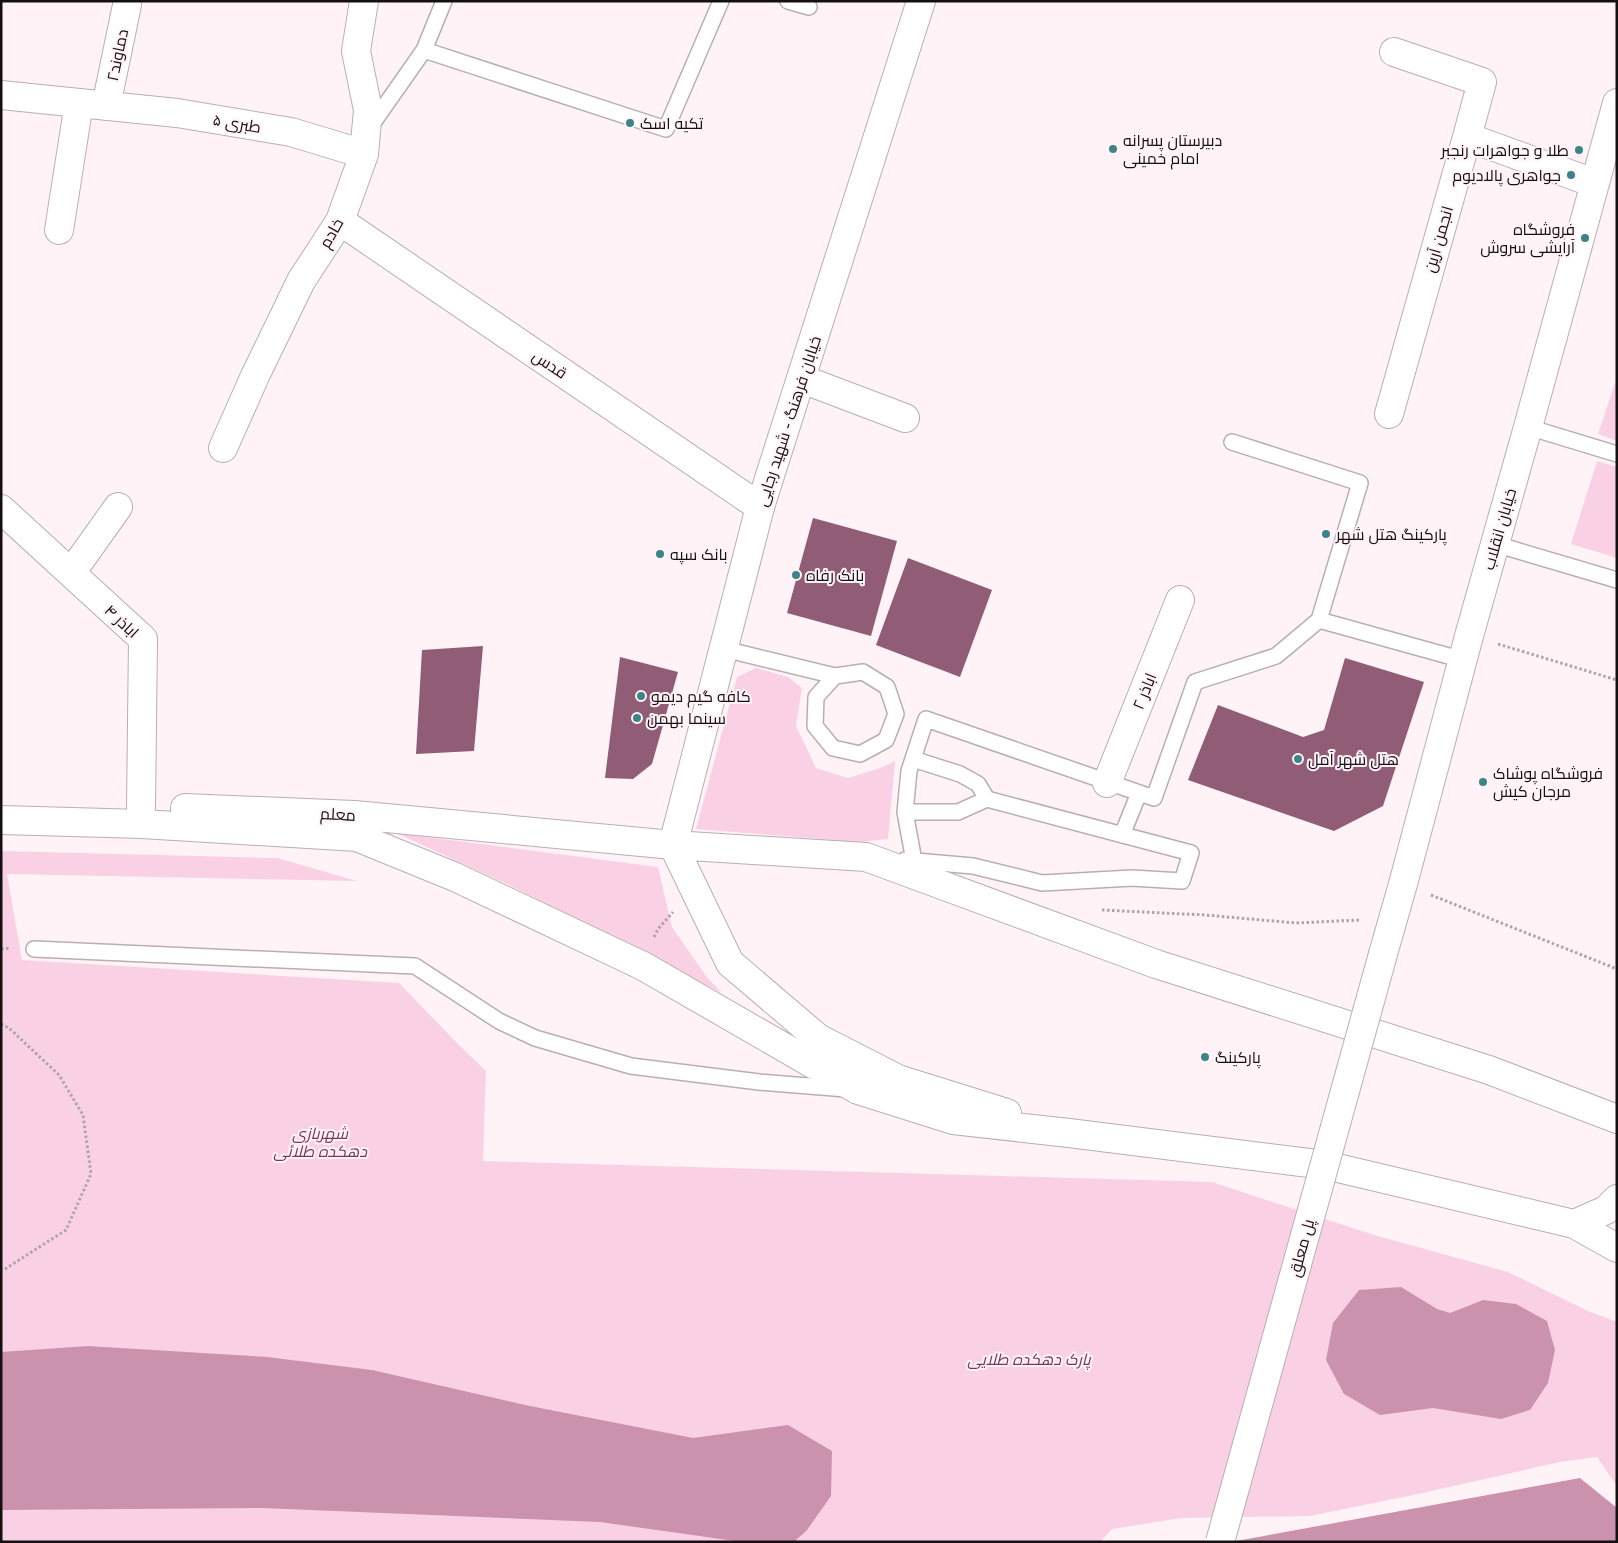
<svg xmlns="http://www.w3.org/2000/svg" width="1618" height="1543" font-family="Spectral,Cairo,serif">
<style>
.green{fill:#fad1e4}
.water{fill:#ca92ac}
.building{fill:#915d76}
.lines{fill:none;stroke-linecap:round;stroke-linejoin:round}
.service-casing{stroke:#b9aeb3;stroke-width:18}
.minor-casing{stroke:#b9aeb3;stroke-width:30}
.secondary-casing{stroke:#b9aeb3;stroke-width:30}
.primary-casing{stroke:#b9aeb3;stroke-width:30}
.path{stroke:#aea5a9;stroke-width:3;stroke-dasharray:2.5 2.5;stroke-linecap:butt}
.service{stroke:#fff;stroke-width:15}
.minor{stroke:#fff;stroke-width:28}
.secondary{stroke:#fff;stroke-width:28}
.primary{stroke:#fff;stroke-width:28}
.primary-bridge-casing{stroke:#b9aeb3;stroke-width:30;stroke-linecap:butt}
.primary-bridge{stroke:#fff;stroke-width:28}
.poi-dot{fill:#3c8488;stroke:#fff3f8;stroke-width:2}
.labels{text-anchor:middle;stroke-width:4;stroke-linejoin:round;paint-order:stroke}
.street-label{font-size:16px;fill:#141012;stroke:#fff3f8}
.poi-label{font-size:16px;fill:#141012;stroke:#fff3f8;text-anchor:start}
.park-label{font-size:16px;font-style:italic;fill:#7a3559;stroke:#fff3f8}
</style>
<rect width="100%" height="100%" fill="#fff3f8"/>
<path class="green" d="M 1617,377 L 1617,441 L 1598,434 Z
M 1597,461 L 1617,467 L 1617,558 L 1571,544 Z
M 756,668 L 788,677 L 802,688 L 796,726 L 816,768 L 848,778 L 880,768 L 895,761 L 888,839 L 858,842 L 696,829 L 737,677 Z
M 396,833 L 658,867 L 672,927 L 706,976 L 722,993 L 513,887 Z
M 1,851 L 277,858 L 357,881 L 7,874 L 22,960 L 399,983 L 457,1043 L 486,1071 L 483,1161 L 1212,1182 L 1374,1235 L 1508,1272 L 1588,1311 L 1617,1322 L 1617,1486 L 1597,1457 L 1560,1462 L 1418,1494 L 1310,1516 L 1182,1518 L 1112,1529 L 1100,1542 L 1,1542 Z"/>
<path class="water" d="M 1401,1287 L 1437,1309 L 1450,1313 L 1483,1300 L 1516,1304 L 1547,1321 L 1555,1350 L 1548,1383 L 1530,1410 L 1501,1419 L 1433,1408 L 1380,1415 L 1344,1394 L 1326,1360 L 1333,1323 L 1359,1290 Z
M 88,1346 L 267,1357 L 372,1370 L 525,1405 L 693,1438 L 788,1425 L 832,1451 L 831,1496 L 807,1530 L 795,1541 L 742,1542 L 600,1522 L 262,1508 L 1,1510 L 1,1352 Z
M 1580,1478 L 1617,1508 L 1617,1542 L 1231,1542 Z"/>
<path class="building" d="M 813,518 L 897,541 L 871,636 L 787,613 Z
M 908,558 L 992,590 L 960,677 L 876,645 Z
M 483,646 L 474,751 L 416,754 L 422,650 Z
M 620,657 L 678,672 L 652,764 L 633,779 L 605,778 Z
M 1345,658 L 1424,682 L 1383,806 L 1334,831 L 1188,780 L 1218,705 L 1303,737 L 1324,730 Z"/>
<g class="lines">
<g class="service-casing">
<path id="service" d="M 788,1 L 809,7
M 424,50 L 666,129 L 721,1
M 370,127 L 424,50 L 444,1
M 1528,427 L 1617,454
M 1495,544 L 1617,580
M 1319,620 L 1463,660
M 724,649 L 835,676 L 863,672 L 887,687 L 896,714 L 886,740 L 860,754 L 833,748 L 815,726 L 816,697 L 835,676
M 913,759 L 960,774 L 978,784 L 987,799
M 905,812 L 958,812 L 987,799 L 1191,853 L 1182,881 L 1132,878 L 1042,883 L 973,866 L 905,860
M 1122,835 L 1139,793
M 914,861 L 905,812 L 909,771 L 926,719 L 1154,798 L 1195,682 L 1276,656 L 1319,620 L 1360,483 L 1232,442
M 34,949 L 415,966 L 499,1021 L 535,1038 L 631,1066 L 759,1082 L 846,1089"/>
</g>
<g class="minor-casing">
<path id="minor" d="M 1394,52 L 1482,82 L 1467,137
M 1,95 L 177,113 L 291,132 L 364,154
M 106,106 L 127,5
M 340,221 L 760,507
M 59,230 L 79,103
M 802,379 L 905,418
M 1389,414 L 1467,137 L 1594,183
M 223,448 L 255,376 L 301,281 L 340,221 L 364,154 L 368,110 L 356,51 L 364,1
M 1,509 L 143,639 L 141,807
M 71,573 L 118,507
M 1107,783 L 1180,600"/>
</g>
<g class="secondary-casing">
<path id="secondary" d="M 673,845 L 760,507 L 921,1
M 1383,954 L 1403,884 L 1469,636 L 1528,427 L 1617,103"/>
</g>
<g class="primary-casing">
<path id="primary" d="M 185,808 L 354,815 L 673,845 L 866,857 L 1156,964 L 1489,1070 L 1617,1119
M 1,820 L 142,824 L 357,837 L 455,877 L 643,966 L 858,1090 L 953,1120 L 1069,1133 L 1325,1165 L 1574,1224 L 1617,1248
M 673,845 L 730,963 L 818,1038 L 898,1079 L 1007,1113
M 1574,1224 L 1606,1210 L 1617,1199"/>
</g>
<path class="path" d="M 1498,644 L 1617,680
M 1431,895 L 1617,969
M 1102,910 L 1205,915 L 1296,923 L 1360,920
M 654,937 L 658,929 L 673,912
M 1,949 L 11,948
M 1,1024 L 9,1028 L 59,1075 L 83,1115 L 91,1174 L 66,1230 L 5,1269 L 1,1269"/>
<use href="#service" class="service"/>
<use href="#minor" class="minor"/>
<use href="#secondary" class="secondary"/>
<use href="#primary" class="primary"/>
<g class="primary-bridge-casing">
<path id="primary-bridge" d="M 1220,1542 L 1383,954"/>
</g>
<use href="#primary-bridge" class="primary-bridge"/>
</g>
<g class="poi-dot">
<circle cx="630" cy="123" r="5"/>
<circle cx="1113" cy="149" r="5"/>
<circle cx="1579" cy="150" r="5"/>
<circle cx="1571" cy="175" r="5"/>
<circle cx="1585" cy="238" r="5"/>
<circle cx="1326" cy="534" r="5"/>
<circle cx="660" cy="554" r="5"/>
<circle cx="796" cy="575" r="5"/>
<circle cx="641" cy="696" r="5"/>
<circle cx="637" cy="718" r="5"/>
<circle cx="1298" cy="759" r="5"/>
<circle cx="1483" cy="782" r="5"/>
<circle cx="1205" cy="1057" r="5"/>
</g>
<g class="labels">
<g class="street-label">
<text transform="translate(117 55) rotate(-78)" y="6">دماوند۲</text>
<text transform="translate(237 123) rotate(10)" y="6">طبری ۵</text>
<text transform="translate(331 233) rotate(-60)" y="6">خادم</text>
<text transform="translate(1438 239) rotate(-74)" y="6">انجمن آرین</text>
<text transform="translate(550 364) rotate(34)" y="6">قدس</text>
<text transform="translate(788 421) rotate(-72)" y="6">خیابان فرهنگ - شهید رجایی</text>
<text transform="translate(1499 529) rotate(-74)" y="6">خیابان انقلاب</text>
<text transform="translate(122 621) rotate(43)" y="6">اباذر ۴</text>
<text transform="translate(1144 691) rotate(-68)" y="6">اباذر ۲</text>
<text transform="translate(338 814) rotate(3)" y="6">معلم</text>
<text transform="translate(1301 1248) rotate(-75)" y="6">پل معلق</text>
</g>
<g class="poi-label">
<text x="640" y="129">تکیه اسک</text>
<text x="1123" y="146">دبیرستان پسرانه<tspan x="1123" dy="18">امام خمینی</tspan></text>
<text x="1569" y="156" text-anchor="end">طلا و جواهرات رنجبر</text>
<text x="1561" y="181" text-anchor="end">جواهری پالادیوم</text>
<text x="1575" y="235" text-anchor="end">فروشگاه<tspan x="1575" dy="18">آرایشی سروش</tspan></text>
<text x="1336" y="540">پارکینگ هتل شهر</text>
<text x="670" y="560">بانک سپه</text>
<text x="806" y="581">بانک رفاه</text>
<text x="651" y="702">کافه گیم دیمو</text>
<text x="647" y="724">سینما بهمن</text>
<text x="1308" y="765">هتل شهر آمل</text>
<text x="1493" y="779">فروشگاه پوشاک<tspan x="1493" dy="18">مرجان کیش</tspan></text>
<text x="1215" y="1063">پارکینگ</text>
</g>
<g class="park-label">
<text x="320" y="1139">شهربازی<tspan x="320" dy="18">دهکده طلائی</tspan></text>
<text x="1029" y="1365">پارک دهکده طلایی</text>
</g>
</g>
<rect width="1618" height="1543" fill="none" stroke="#141012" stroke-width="5"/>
</svg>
